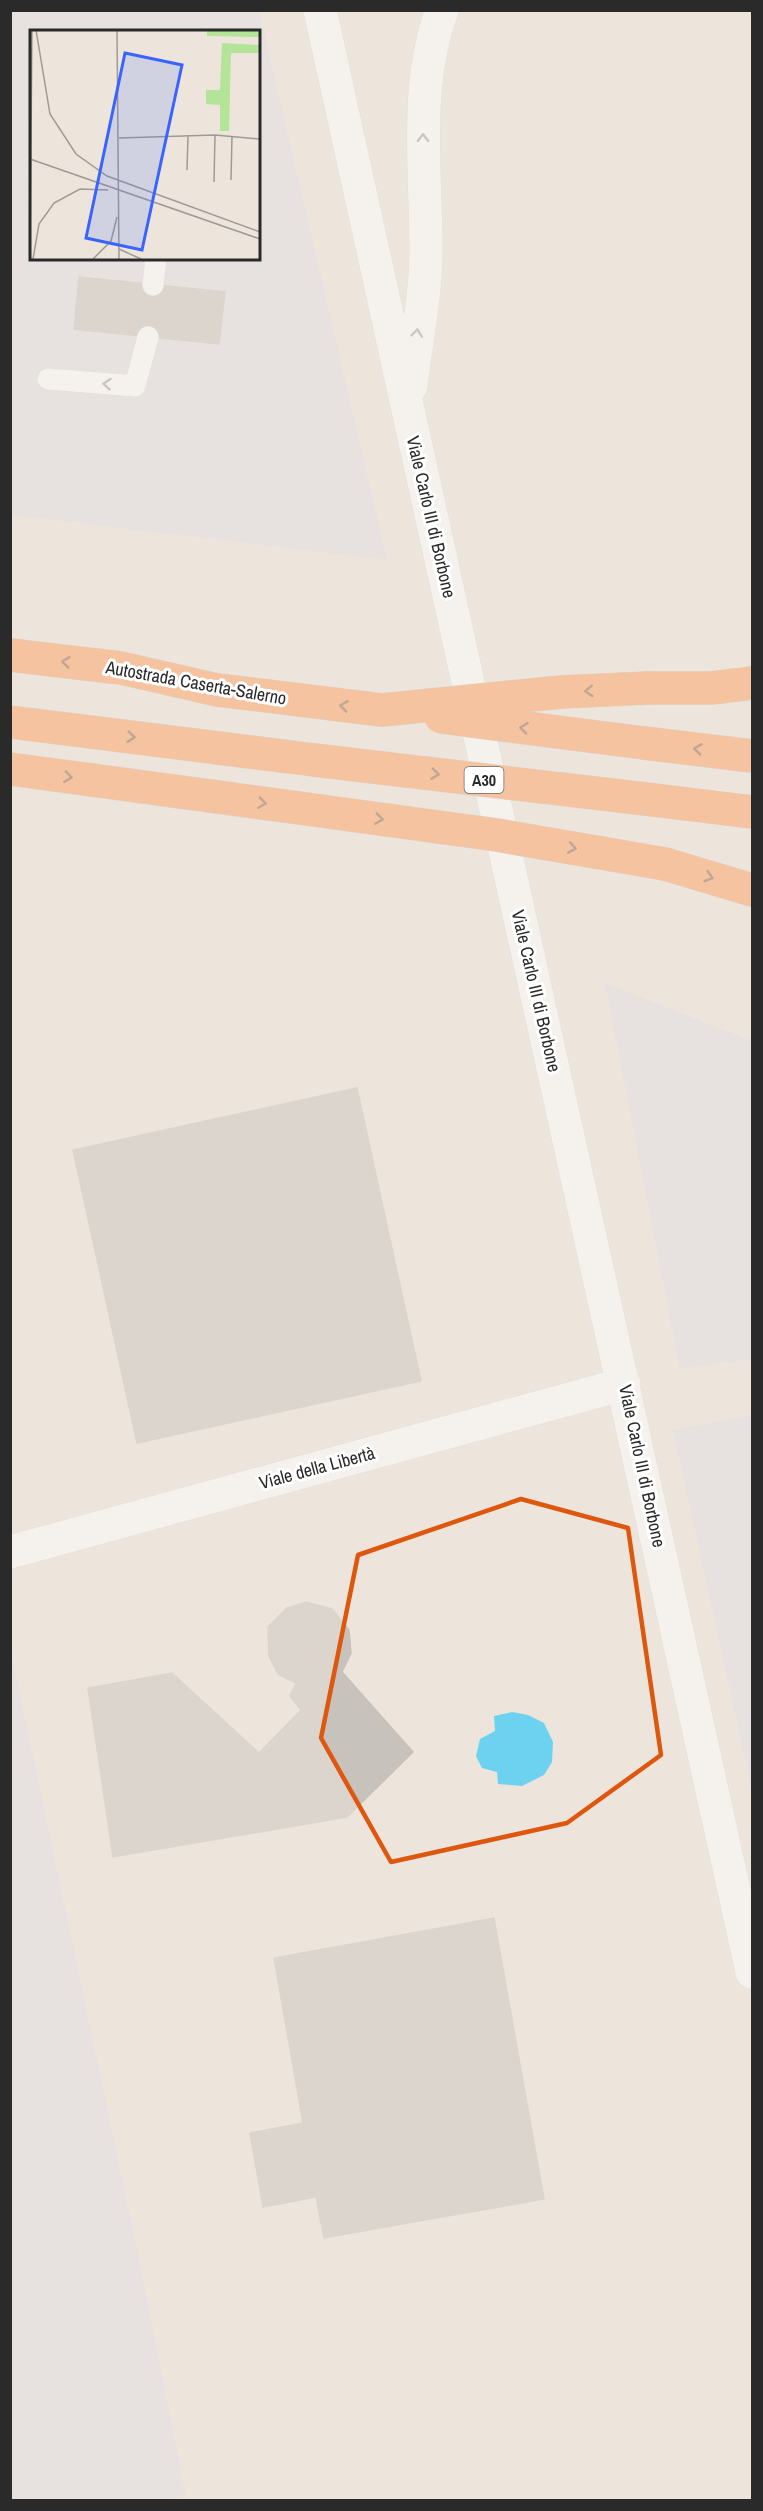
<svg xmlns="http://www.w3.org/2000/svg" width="763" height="2511" font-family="'Archivo Narrow',sans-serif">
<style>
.industrial{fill:#dfdde5;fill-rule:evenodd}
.water{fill:#6dd2f0}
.building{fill:#c8c2bc;stroke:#c8c1b6;stroke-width:1.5}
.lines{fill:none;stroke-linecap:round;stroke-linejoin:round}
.lane-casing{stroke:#d1d5e3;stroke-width:22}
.street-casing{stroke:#d1d5e3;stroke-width:34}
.secondary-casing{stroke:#d1d5e3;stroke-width:34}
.highway-casing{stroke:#c8c8c8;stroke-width:34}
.lane{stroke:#fff;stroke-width:21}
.street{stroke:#fff;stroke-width:33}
.secondary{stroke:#fff;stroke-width:33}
.highway{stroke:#f95;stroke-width:33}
.highway-bridge-casing{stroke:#c8c8c8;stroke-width:34;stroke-linecap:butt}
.highway-bridge{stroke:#f95;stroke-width:33}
.oneway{stroke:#9f9f9f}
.oneway2{stroke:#8a5c3d}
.marked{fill:none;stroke:#de570e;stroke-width:4.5;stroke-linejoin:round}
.labels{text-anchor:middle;stroke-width:6;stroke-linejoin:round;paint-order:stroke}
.shield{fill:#fff;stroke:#6a6a6a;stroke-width:1.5}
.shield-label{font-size:16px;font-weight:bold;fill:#2a2a2a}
.street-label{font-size:18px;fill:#2a2a2a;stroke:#fff}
.inset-road{fill:none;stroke:#9f9a95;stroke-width:1.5}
.view{fill:#3964fd;fill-opacity:0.15;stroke:#3964fd;stroke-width:3}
.inset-edge{fill:none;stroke:#2a2a2a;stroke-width:3}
</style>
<rect width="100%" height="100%" fill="#ede5dc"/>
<path class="industrial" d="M 11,11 L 259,11 L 387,560 L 11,515 ZM 32,32 L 258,32 L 258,258 L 32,258 Z
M 605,983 L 752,1041 L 752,1359 L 680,1369 Z
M 752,1415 L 752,1791 L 673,1430 Z
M 10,1647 L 138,2255 L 186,2497 L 165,2500 L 11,2500 Z"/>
<path class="water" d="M 512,1712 L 528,1715 L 544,1723 L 553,1742 L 552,1762 L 544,1775 L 522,1786 L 498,1784 L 497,1772 L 482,1768 L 476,1756 L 480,1739 L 495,1731 L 494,1716 Z"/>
<path class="building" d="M 79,277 L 225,292 L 219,344 L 74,329 Z
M 357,1088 L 421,1381 L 137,1443 L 73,1150 Z
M 306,1602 L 332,1609 L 349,1630 L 351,1653 L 342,1672 L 413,1752 L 347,1817 L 113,1857 L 88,1688 L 172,1673 L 259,1753 L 301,1710 L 290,1696 L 296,1683 L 278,1674 L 269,1656 L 268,1627 L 287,1608 Z
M 494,1918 L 544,2199 L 324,2238 L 316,2197 L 263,2207 L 250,2133 L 303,2123 L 274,1958 Z"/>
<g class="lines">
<g class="lane-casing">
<path id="lane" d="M 153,285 L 156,258
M 48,379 L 135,386 L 148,337"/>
</g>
<g class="street-casing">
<path id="street" d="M 10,1552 L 624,1384"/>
</g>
<g class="secondary-casing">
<path id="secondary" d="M 320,10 L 752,1972
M 411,386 C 416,342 426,295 426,250 C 426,170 414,87 442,10"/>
</g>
<g class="highway-casing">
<path id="highway" d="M 10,655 L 121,668 L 217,690 L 382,710
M 648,688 L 711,688 L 752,683
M 10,722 L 314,760
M 644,743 L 752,756
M 10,769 L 321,811
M 654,800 L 752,812
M 665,864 L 752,890"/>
</g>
<use href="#lane" class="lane"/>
<use href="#street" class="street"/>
<use href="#secondary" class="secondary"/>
<use href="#highway" class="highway"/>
<g class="highway-bridge-casing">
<path id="highway-bridge" d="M 382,710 L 561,692 L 648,688
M 441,717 L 644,743
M 314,760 L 654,800
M 321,811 L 497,835 L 665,864"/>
</g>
<use href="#highway-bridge" class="highway-bridge"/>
</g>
<defs><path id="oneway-chevron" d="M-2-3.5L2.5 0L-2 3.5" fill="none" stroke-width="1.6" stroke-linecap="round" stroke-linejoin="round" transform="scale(1.5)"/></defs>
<g class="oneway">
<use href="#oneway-chevron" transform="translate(423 138) rotate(-91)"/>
<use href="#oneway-chevron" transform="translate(417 333) rotate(-83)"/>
<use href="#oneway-chevron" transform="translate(107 384) rotate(-175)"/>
</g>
<g class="oneway2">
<use href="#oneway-chevron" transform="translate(66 662) rotate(-173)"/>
<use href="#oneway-chevron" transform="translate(589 691) rotate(177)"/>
<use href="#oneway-chevron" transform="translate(344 706) rotate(-173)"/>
<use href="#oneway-chevron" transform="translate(524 728) rotate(-173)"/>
<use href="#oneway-chevron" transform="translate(131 737) rotate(7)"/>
<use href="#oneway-chevron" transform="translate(698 749) rotate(-173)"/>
<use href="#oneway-chevron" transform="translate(435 774) rotate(7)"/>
<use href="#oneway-chevron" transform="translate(68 777) rotate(8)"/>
<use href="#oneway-chevron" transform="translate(262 803) rotate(8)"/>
<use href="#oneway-chevron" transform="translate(379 819) rotate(8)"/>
<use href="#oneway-chevron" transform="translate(572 848) rotate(10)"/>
<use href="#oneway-chevron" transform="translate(709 877) rotate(17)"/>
</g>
<path d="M0 0H763V2511H0ZM 521,1499 L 628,1528 L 661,1755 L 567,1823 L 391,1862 L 321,1738 L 358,1555 Z" fill="#ede5dc" fill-opacity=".55" fill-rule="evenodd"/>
<path class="marked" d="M 521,1499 L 628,1528 L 661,1755 L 567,1823 L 391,1862 L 321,1738 L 358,1555 Z"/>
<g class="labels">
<rect class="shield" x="464.5" y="767" width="39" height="26" rx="4.5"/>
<g class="shield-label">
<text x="484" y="786">A30</text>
</g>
<g class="street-label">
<text transform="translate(431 517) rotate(77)" y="6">Viale Carlo III di Borbone</text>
<text transform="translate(196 683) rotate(10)" y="6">Autostrada Caserta-Salerno</text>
<text transform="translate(536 991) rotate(77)" y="6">Viale Carlo III di Borbone</text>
<text transform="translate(642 1466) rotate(78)" y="6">Viale Carlo III di Borbone</text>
<text transform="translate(317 1468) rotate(-15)" y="6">Viale della Libertà</text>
</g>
</g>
<g transform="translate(30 30)">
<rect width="230" height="230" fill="#ede5dc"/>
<path d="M 177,0 L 229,0 L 229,7 L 177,6 ZM 192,13 L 229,15 L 229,23 L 201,23 L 199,101 L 190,101 L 190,75 L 176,74 L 176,60 L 190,60 Z" fill="#b4e498"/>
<path class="inset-road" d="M 6,0 L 20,84 L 46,124 L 77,146 L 230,202M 87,0 L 89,229M 89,108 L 185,105 L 230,109M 0,129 L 230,209M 157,140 L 158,105M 201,150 L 202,106M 184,152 L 185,105M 0,216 L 2,0M 89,219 L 111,229M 3,229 L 9,194 L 24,173 L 50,159 L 78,160M 63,229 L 81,211 L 87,187"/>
<path class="view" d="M 95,23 L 152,35 L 112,220 L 56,208 Z"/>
<rect width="230" height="230" class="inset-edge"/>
</g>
<rect width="763" height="2511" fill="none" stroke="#2a2a2a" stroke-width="24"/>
</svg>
